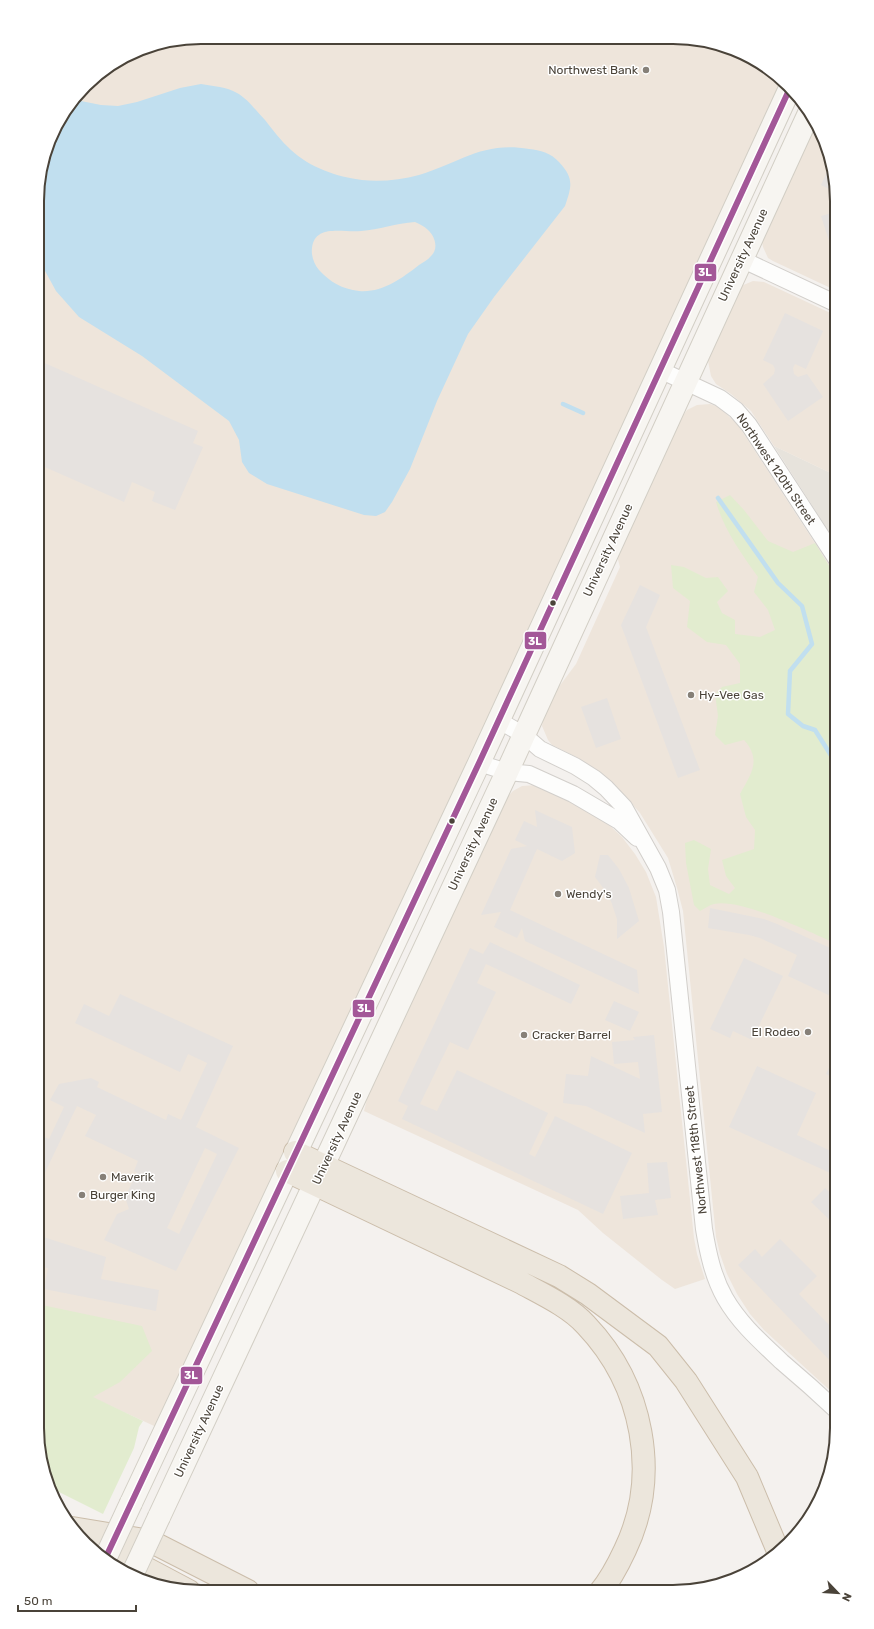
<svg xmlns="http://www.w3.org/2000/svg" width="874" height="1629" font-family="Rubik,sans-serif">
<style>
.residential{fill:#e7e3dc}
.commercial{fill:#eee5db}
.green{fill:#e2eccf}
.parking{fill:#e6e2df;fill-rule:evenodd}
.water{fill:#c1dfef;fill-rule:evenodd}
.lines{fill:none;stroke-linecap:round;stroke-linejoin:round}
.stream{stroke:#c1dfef;stroke-width:4.5}
.street-casing{stroke:#d2cfcb;stroke-width:18}
.secondary-casing{stroke:#d2cec5;stroke-width:24}
.highway-casing{stroke:#cbbdaa;stroke-width:24}
.street{stroke:#fdfdfc;stroke-width:16}
.secondary{stroke:#f7f5f1;stroke-width:22}
.highway{stroke:#ece6dc;stroke-width:22}
.secondary-bridge-casing{stroke:#d2cec5;stroke-width:24;stroke-linecap:butt}
.secondary-bridge{stroke:#f7f5f1;stroke-width:22}
.bus-1-casing{stroke:#fff;stroke-width:9}
.bus-1{stroke:#a35798;stroke-width:6}
.poi-dot{fill:#868078;stroke:#fff;stroke-width:1.5}
.bus-dot{fill:#4a4339;stroke:#fff;stroke-width:1.5}
.labels{text-anchor:middle;stroke-width:3;stroke-linejoin:round;paint-order:stroke}
.poi-label{font-size:12px;fill:#4a4339;stroke:#fff;text-anchor:start}
.street-label{font-size:12px;fill:#4a4339;stroke:#fff}
.rim{fill:none;stroke:#4a4339;stroke-width:2}
.line-badge{stroke:#fff;stroke-width:1.5}
.badge-label{font-size:11px;text-anchor:middle;font-weight:bold;fill:#fff}
</style>
<rect width="100%" height="100%" fill="#f4f1ee"/>
<path class="residential" d="M 774,446 L 837,476 L 837,544 Z"/>
<path class="commercial" d="M 201,37 L 705,40 L 745,54 L 781,78 L 790,88 L 165,1431 L 37,1372 L 38,180 L 54,128 L 93,78 L 139,49 Z
M 816,123 L 828,149 L 837,201 L 837,291 L 773,261 L 768,258 L 763,247 L 762,242 Z
M 753,281 L 764,282 L 837,316 L 837,476 L 774,446 L 751,411 L 731,394 L 716,384 L 711,376 L 708,361 L 711,350 L 741,286 Z
M 710,404 L 719,407 L 738,425 L 837,577 L 837,1397 L 764,1330 L 750,1314 L 737,1294 L 727,1274 L 720,1254 L 716,1237 L 683,911 L 677,888 L 668,858 L 640,813 L 616,786 L 599,772 L 576,757 L 552,745 L 548,740 L 542,726 L 544,715 L 555,692 L 576,664 L 620,567 L 617,556 L 679,421 L 687,410 L 697,405 Z
M 536,785 L 586,809 L 608,824 L 622,837 L 635,854 L 646,872 L 656,897 L 664,947 L 694,1238 L 697,1254 L 705,1279 L 675,1289 L 662,1280 L 603,1233 L 578,1210 L 364,1111 L 368,1095 L 505,799 L 513,791 L 522,786 Z"/>
<path class="green" d="M 730,495 L 744,510 L 768,541 L 793,552 L 815,543 L 837,579 L 837,944 C 809,932 742,898 714,904 C 709,905 704,909 700,911 L 694,905 L 686,863 L 685,843 L 694,840 L 711,849 L 708,869 L 710,885 L 729,894 L 735,888 L 726,876 L 722,860 L 754,849 L 755,830 L 746,817 L 740,794 C 751,774 762,760 744,740 L 725,745 L 715,735 L 718,716 L 715,694 L 722,687 L 740,683 L 740,664 L 726,645 L 707,642 L 687,627 L 690,601 L 673,588 L 671,565 L 684,567 L 706,578 L 718,577 L 728,591 L 717,602 L 722,613 L 735,620 L 735,634 L 760,637 L 775,630 L 768,610 L 754,592 L 758,577 C 741,553 724,530 716,502 Z
M 37,1304 L 142,1326 L 152,1351 L 120,1382 L 93,1397 L 143,1421 L 139,1427 L 134,1448 L 103,1514 L 49,1487 L 46,1480 L 37,1428 Z"/>
<path class="parking" d="M 831,163 L 837,201 L 837,255 L 831,247 L 821,216 L 832,213 L 832,198 L 833,191 L 821,185 Z
M 785,313 L 823,331 L 806,369 L 795,364 L 793,368 L 794,374 L 798,377 L 807,374 L 823,397 L 788,421 L 763,384 L 774,374 L 775,369 L 773,365 L 763,360 Z
M 38,360 L 198,431 L 193,443 L 203,447 L 175,510 L 152,501 L 155,492 L 132,482 L 124,502 L 38,464 Z
M 640,585 L 660,595 L 646,627 L 700,770 L 678,778 L 621,625 Z
M 607,698 L 621,739 L 596,748 L 581,707 Z
M 535,810 L 572,827 L 575,853 L 562,861 L 537,849 L 510,910 L 637,970 L 639,994 L 525,941 L 522,928 L 517,938 L 494,927 L 501,912 L 481,915 L 511,849 L 527,846 L 515,840 L 524,821 L 537,827 Z
M 600,855 L 608,855 L 619,869 L 629,888 L 639,921 L 617,939 L 617,919 L 612,904 L 607,893 L 595,877 Z
M 710,908 L 764,919 L 777,924 L 837,951 L 837,999 L 788,976 L 797,955 L 760,938 L 749,935 L 708,928 Z
M 490,942 L 580,985 L 571,1004 L 486,964 L 477,983 L 496,992 L 468,1050 L 450,1042 L 420,1104 L 437,1111 L 457,1070 L 548,1113 L 529,1154 L 535,1157 L 555,1116 L 632,1153 L 603,1214 L 402,1119 L 408,1106 L 398,1101 L 470,948 L 483,954 Z
M 744,958 L 783,976 L 752,1040 L 733,1031 L 730,1038 L 710,1029 Z
M 120,994 L 233,1046 L 196,1127 L 239,1148 L 176,1271 L 104,1240 L 117,1214 L 129,1209 L 125,1197 L 137,1173 L 134,1171 L 138,1161 L 85,1136 L 96,1115 L 77,1106 L 37,1189 L 37,1134 L 49,1139 L 64,1107 L 50,1100 L 59,1084 L 91,1078 L 99,1082 L 97,1087 L 166,1120 L 168,1114 L 181,1120 L 207,1063 L 188,1054 L 180,1072 L 75,1023 L 84,1004 L 109,1016 ZM 205,1148 L 217,1154 L 179,1234 L 167,1228 Z
M 614,1001 L 639,1012 L 630,1031 L 605,1020 Z
M 654,1035 L 662,1112 L 643,1114 L 645,1133 L 586,1106 L 563,1103 L 566,1074 L 588,1076 L 591,1056 L 640,1079 L 638,1062 L 614,1064 L 612,1042 L 635,1040 L 633,1037 Z
M 835,1055 L 837,1055 L 837,1079 L 826,1074 Z
M 757,1066 L 816,1093 L 797,1135 L 837,1154 L 837,1176 L 729,1127 Z
M 667,1162 L 671,1198 L 655,1200 L 658,1215 L 623,1219 L 620,1196 L 649,1193 L 647,1163 Z
M 825,1188 L 837,1199 L 837,1227 L 811,1202 Z
M 37,1235 L 106,1257 L 101,1279 L 159,1290 L 156,1311 L 44,1289 L 48,1268 L 41,1267 L 37,1276 Z
M 780,1239 L 817,1276 L 799,1294 L 837,1333 L 837,1368 L 738,1265 L 755,1249 L 762,1257 Z"/>
<path class="water" d="M 201,84 C 213,86 227,87 237,93 C 248,99 256,111 265,120 C 273,130 281,141 291,150 C 309,167 337,177 362,180 C 380,182 401,180 419,175 C 460,163 482,141 529,149 C 540,150 551,153 559,162 C 574,178 572,186 565,206 L 494,297 L 468,334 L 437,401 L 410,469 L 392,502 L 385,512 L 376,516 L 364,515 L 267,484 L 249,473 L 242,462 L 239,440 L 229,421 L 142,356 L 79,317 L 56,291 L 38,258 L 38,180 L 54,128 L 76,100 L 101,105 L 118,106 L 137,102 L 180,88 ZM 415,222 C 419,224 424,226 428,230 C 435,236 439,249 431,256 C 428,260 423,262 419,265 C 401,279 382,293 359,291 C 342,289 330,282 319,270 C 314,264 311,256 312,248 C 315,223 344,233 361,231 C 379,230 396,223 415,222 Z"/>
<g class="lines">
<path class="stream" d="M 563,404 L 583,413
M 718,498 L 778,583 L 802,606 L 812,644 L 790,671 L 788,714 L 803,726 L 815,730 L 832,757 L 837,767"/>
<g class="street-casing">
<path id="street" d="M 741,259 L 837,304
M 660,370 L 720,398 L 736,410 L 749,425 L 837,560
M 498,720 L 524,735 L 540,749 L 575,766 L 594,778 L 606,788 L 624,807 L 658,868 L 667,890 L 671,912 L 704,1229 C 708,1253 713,1277 725,1298 C 740,1324 761,1342 782,1362 C 801,1378 819,1394 837,1411
M 479,763 L 507,772 L 529,774 L 573,794 L 619,821 L 637,838"/>
</g>
<g class="secondary-casing">
<path id="secondary" d="M 131,1503 L 479,763 L 790,88
M 159,1517 L 507,772 L 810,111"/>
</g>
<g class="highway-casing">
<path id="highway" d="M 295,1152 L 559,1276 L 588,1294 L 658,1346 L 686,1381 L 747,1477 L 778,1551
M 287,1171 L 520,1282 C 542,1294 570,1307 586,1325 C 643,1385 661,1475 625,1550 C 618,1565 611,1579 600,1592
M 72,1528 L 150,1541 L 248,1591
M 93,1540 L 189,1591"/>
</g>
<use href="#street" class="street"/>
<use href="#secondary" class="secondary"/>
<use href="#highway" class="highway"/>
<g class="secondary-bridge-casing">
<path id="secondary-bridge" d="M 105,1559 L 131,1503
M 132,1575 L 159,1517"/>
</g>
<use href="#secondary-bridge" class="secondary-bridge"/>
<g class="bus-1-casing">
<path id="bus-1" d="M 105,1559 L 479,763 L 790,88"/>
</g>
<use href="#bus-1" class="bus-1"/>
</g>
<g class="poi-dot">
<circle cx="646" cy="70" r="4"/>
<circle cx="691" cy="695" r="4"/>
<circle cx="558" cy="894" r="4"/>
<circle cx="808" cy="1032" r="4"/>
<circle cx="524" cy="1035" r="4"/>
<circle cx="103" cy="1177" r="4"/>
<circle cx="82" cy="1195" r="4"/>
</g>
<g class="bus-dot">
<circle cx="553" cy="603" r="3.5"/>
<circle cx="452" cy="821" r="3.5"/>
</g>
<g class="labels">
<g class="poi-label">
<text x="638" y="74" text-anchor="end">Northwest Bank</text>
<text x="699" y="699">Hy-Vee Gas</text>
<text x="566" y="898">Wendy's</text>
<text x="800" y="1036" text-anchor="end">El Rodeo</text>
<text x="532" y="1039">Cracker Barrel</text>
<text x="111" y="1181">Maverik</text>
<text x="90" y="1199">Burger King</text>
</g>
<g class="street-label">
<text transform="translate(743 255) rotate(-65)" y="4">University Avenue</text>
<text transform="translate(776 469) rotate(56)" y="4">Northwest 120th Street</text>
<text transform="translate(608 550) rotate(-65)" y="4">University Avenue</text>
<text transform="translate(473 844) rotate(-65)" y="4">University Avenue</text>
<text transform="translate(337 1138) rotate(-65)" y="4">University Avenue</text>
<text transform="translate(696 1150) rotate(-96)" y="4">Northwest 118th Street</text>
<text transform="translate(199 1431) rotate(-65)" y="4">University Avenue</text>
</g>
</g>
<path d="M0 0H874V1629H0ZM201 44H673A157 157 0 0 1 830 201V1428A157 157 0 0 1 673 1585H201A157 157 0 0 1 44 1428V201A157 157 0 0 1 201 44Z" fill="#fff" fill-rule="evenodd"/>
<path class="rim" d="M201 44H673A157 157 0 0 1 830 201V1428A157 157 0 0 1 673 1585H201A157 157 0 0 1 44 1428V201A157 157 0 0 1 201 44Z"/>
<g class="line-badge">
<rect x="694" y="263" width="23" height="19" rx="4" fill="#a35798"/>
<rect x="524" y="631" width="23" height="19" rx="4" fill="#a35798"/>
<rect x="352" y="999" width="23" height="19" rx="4" fill="#a35798"/>
<rect x="180" y="1366" width="23" height="19" rx="4" fill="#a35798"/>
</g>
<g class="badge-label">
<text x="705" y="276">3L</text>
<text x="535" y="645">3L</text>
<text x="364" y="1012">3L</text>
<text x="191" y="1379">3L</text>
</g>
<g transform="translate(838 1593) rotate(115)" stroke="#ffffff" stroke-width="3" paint-order="stroke">
<path d="M0-3L7 15L0 10L-7 15Z" fill="#4a4339"/>
<text y="-6" font-size="11" font-weight="bold" text-anchor="middle" fill="#4a4339">N</text>
</g>
<path d="M18 1605v6h118v-6" fill="none" stroke="#4a4339" stroke-width="2"/>
<text x="24" y="1605" font-size="12" fill="#4a4339" stroke="#ffffff" stroke-width="3" paint-order="stroke">50 m</text>
</svg>
